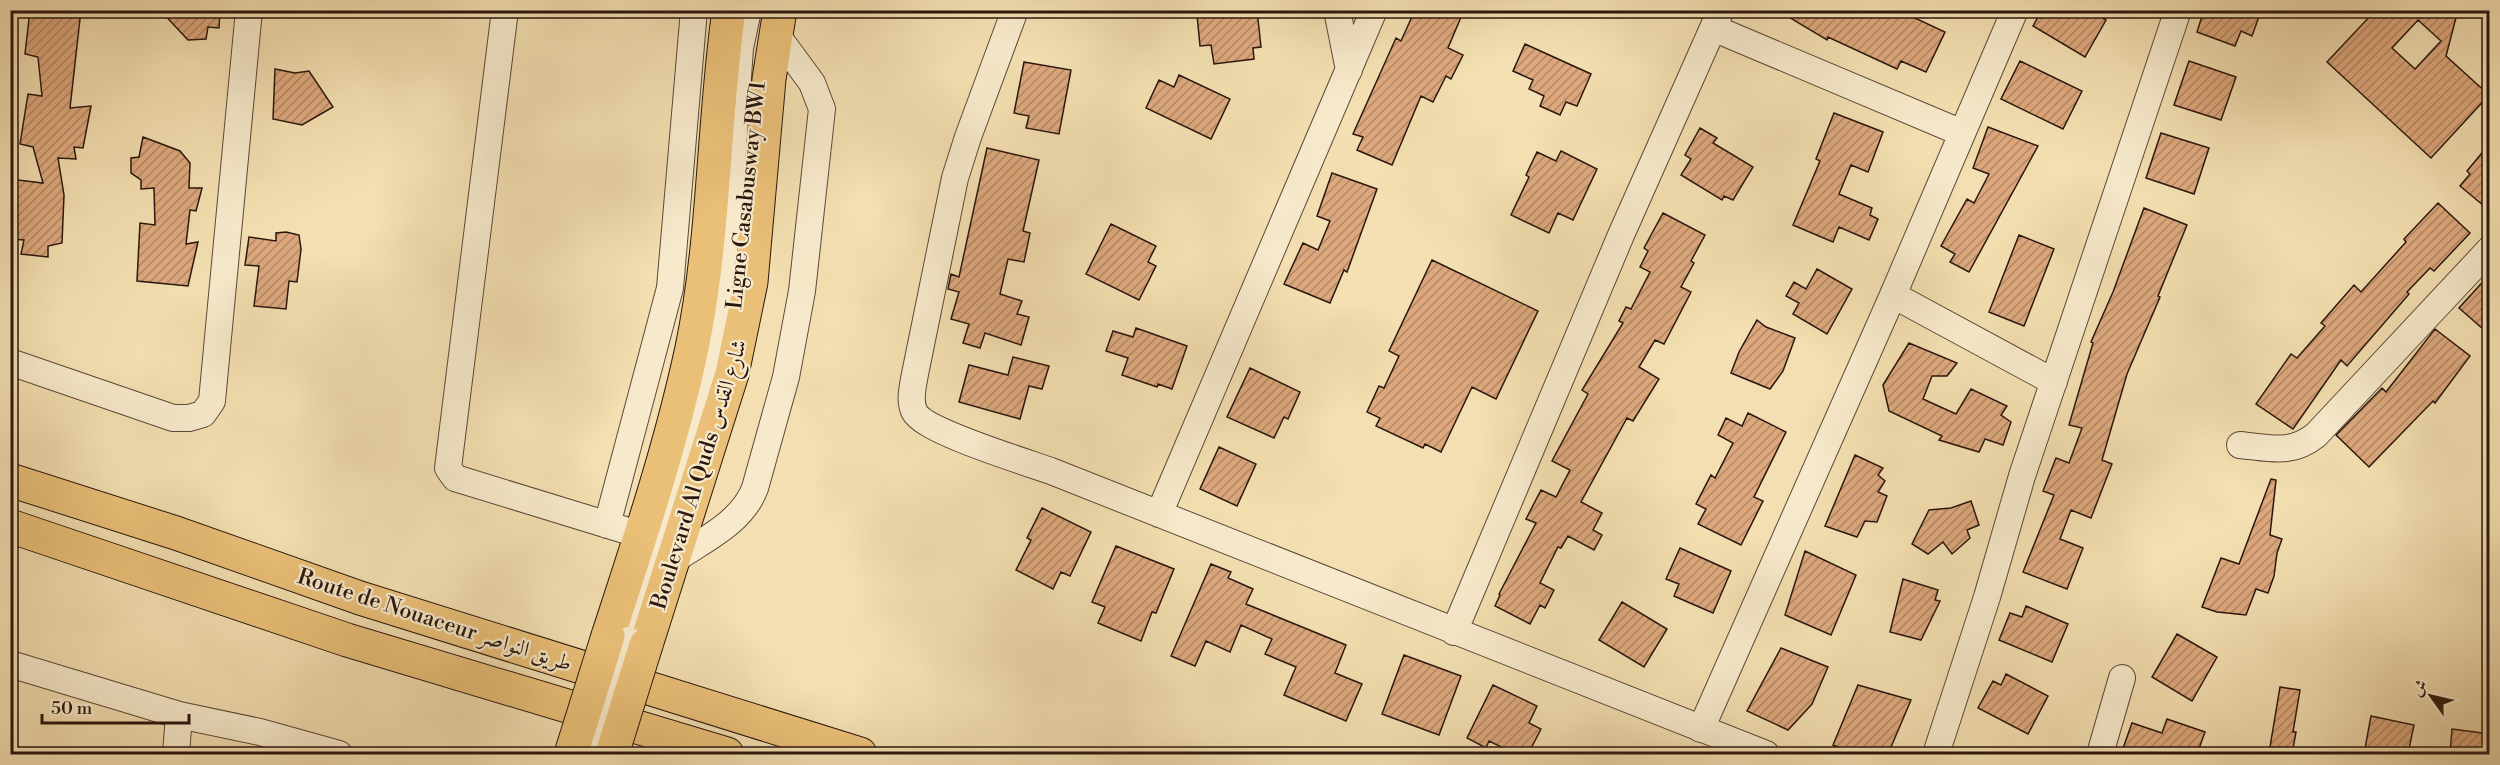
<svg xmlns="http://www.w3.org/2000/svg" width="2500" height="765" font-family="'Libre Bodoni',Amiri,serif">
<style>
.building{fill:url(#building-hatch);stroke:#2a160e;stroke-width:1.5;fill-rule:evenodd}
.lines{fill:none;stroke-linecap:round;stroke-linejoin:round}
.minor-casing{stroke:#5c4837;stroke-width:28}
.major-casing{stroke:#2a160e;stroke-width:35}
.highway-casing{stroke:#2a160e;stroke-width:35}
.minor{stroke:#f7eacc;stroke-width:26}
.major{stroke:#eac078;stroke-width:33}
.highway{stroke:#eac078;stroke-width:33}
.minor-bridge-casing{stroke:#5c4837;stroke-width:28;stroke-linecap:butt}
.major-bridge-casing{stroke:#2a160e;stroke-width:35;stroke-linecap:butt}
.minor-bridge{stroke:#f7eacc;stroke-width:26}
.major-bridge{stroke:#eac078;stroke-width:33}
.labels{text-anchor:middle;stroke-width:4.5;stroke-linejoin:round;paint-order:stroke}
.street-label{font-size:22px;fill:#2a160e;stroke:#f7eacc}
</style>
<defs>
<pattern id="building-hatch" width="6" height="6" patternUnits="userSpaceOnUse" patternTransform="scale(1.5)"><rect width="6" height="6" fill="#dda87d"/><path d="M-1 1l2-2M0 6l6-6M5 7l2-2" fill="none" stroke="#b38865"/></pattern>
</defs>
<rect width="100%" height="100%" fill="#f3dfb1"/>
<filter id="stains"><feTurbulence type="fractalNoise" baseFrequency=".00333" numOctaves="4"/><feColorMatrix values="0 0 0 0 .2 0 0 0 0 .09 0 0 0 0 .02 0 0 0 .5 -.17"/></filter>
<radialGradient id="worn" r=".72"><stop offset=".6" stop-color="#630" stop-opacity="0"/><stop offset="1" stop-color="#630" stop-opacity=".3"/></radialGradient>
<path class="building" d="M 30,10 L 81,10 L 70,108 L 91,106 L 83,148 L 74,147 L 76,159 L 58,158 L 64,195 L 62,243 L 48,246 L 48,257 L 21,254 L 24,240 L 10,239 L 10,179 L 43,183 L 33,147 L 20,144 L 28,94 L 42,96 L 38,57 L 25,54 Z
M 160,10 L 220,10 L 219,28 L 208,27 L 206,39 L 188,40 Z
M 1236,10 L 1257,10 L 1261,47 L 1253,48 L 1254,59 L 1214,64 L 1211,45 L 1200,46 L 1197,15 Z
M 1415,10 L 1464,10 L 1448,48 L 1463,55 L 1451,79 L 1446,76 L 1433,102 L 1421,96 L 1392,165 L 1357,150 L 1363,137 L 1353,134 L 1396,38 L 1401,41 Z
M 1777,10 L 1898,10 L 1945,32 L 1926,72 L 1901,61 L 1897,69 L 1828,37 L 1827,40 Z
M 2042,10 L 2090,10 L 2106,20 L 2085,57 L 2033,26 Z
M 2204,10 L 2250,10 L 2260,14 L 2252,36 L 2241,31 L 2235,46 L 2197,32 Z
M 2392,10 L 2458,10 L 2446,56 L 2489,95 L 2431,158 L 2327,62 L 2372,14 L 2385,17 ZM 2418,20 L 2441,41 L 2415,69 L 2392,48 Z
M 1525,44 L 1591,74 L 1577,106 L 1566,102 L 1560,115 L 1540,106 L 1544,96 L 1529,89 L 1533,80 L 1513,71 Z
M 2020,61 L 2082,91 L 2063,129 L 2001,99 Z
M 2189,61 L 2236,77 L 2221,120 L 2174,105 Z
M 1024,62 L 1071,70 L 1059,134 L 1026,128 L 1029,116 L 1014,113 Z
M 275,69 L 295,73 L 309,71 L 333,107 L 302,125 L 273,119 Z
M 1179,75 L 1230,99 L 1211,139 L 1146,108 L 1159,80 L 1174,87 Z
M 1834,113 L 1883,132 L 1868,172 L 1851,165 L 1839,194 L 1872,208 L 1870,215 L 1878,219 L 1869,240 L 1839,227 L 1833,242 L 1793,225 L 1820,161 L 1816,159 Z
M 1988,127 L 2038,146 L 1969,272 L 1950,262 L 1955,254 L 1941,246 L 1967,199 L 1974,203 L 1989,174 L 1973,168 Z
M 1700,128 L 1717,138 L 1713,143 L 1753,167 L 1733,200 L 1724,196 L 1722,200 L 1681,175 L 1691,159 L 1685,155 Z
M 2161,133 L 2209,148 L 2194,194 L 2146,178 Z
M 143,137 L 180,151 L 190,163 L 189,188 L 202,188 L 196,211 L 190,210 L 186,244 L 198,242 L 188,286 L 137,281 L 140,223 L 155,225 L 154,188 L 141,189 L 141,180 L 131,173 L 131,158 L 139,157 Z
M 2490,143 L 2490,211 L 2460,186 L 2470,174 L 2467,171 Z
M 987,148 L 1039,160 L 1023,231 L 1030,233 L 1024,262 L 1008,259 L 1000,294 L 1022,301 L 1017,314 L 1029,317 L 1021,345 L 985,333 L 980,348 L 963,343 L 969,324 L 951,319 L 959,292 L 948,289 L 951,274 L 959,277 Z
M 1561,151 L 1597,169 L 1573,220 L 1558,213 L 1549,233 L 1511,215 L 1529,177 L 1526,175 L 1537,152 L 1556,161 Z
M 1332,173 L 1377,189 L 1347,272 L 1344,270 L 1330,303 L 1284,284 L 1303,243 L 1318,250 L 1330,221 L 1317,216 Z
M 2438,203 L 2470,233 L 2434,271 L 2430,268 L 2407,292 L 2409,294 L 2347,366 L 2341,360 L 2293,429 L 2256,404 L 2291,354 L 2297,358 L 2325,326 L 2321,323 L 2354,285 L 2361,292 L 2406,242 L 2404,239 Z
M 2144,208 L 2187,225 L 2158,296 L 2160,297 L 2127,374 L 2102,460 L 2112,464 L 2091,518 L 2071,510 L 2060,539 L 2083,548 L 2067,589 L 2023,572 L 2054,495 L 2043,491 L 2056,458 L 2069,463 L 2082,428 L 2069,425 L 2093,343 L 2091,342 L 2113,292 Z
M 1663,213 L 1705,235 L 1691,261 L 1694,263 L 1681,287 L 1691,292 L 1664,344 L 1655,340 L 1639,367 L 1659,379 L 1633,421 L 1627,418 L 1581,502 L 1602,513 L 1593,530 L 1602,535 L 1594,550 L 1568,536 L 1561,548 L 1558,547 L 1540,583 L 1554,590 L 1545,608 L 1540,605 L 1530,624 L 1495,606 L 1500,595 L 1499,594 L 1536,523 L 1526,519 L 1541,490 L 1556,497 L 1570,470 L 1552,461 L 1588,394 L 1582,390 L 1623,323 L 1619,321 L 1626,307 L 1631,309 L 1650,272 L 1640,267 L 1648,251 L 1644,248 Z
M 1111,224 L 1156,246 L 1148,262 L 1156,266 L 1139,300 L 1086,274 Z
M 286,232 L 299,235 L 301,249 L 297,282 L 289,281 L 286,309 L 254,306 L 259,266 L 245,265 L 249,237 L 276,241 L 276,233 Z
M 2019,235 L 2054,249 L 2024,326 L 1989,312 Z
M 1432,260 L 1538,311 L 1496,399 L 1472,387 L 1441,452 L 1425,444 L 1423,448 L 1376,426 L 1380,418 L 1367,412 L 1379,386 L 1384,388 L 1399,356 L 1389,351 Z
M 1817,269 L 1852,289 L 1827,334 L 1793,314 L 1799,303 L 1786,296 L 1794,282 L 1806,289 Z
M 2490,274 L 2490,335 L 2459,308 Z
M 1757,320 L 1766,327 L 1795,338 L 1783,371 L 1770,389 L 1731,373 L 1739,352 Z
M 1136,328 L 1187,346 L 1172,389 L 1158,384 L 1157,387 L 1122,375 L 1128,358 L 1106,351 L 1113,331 L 1133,337 Z
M 2435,329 L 2470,356 L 2435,403 L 2433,401 L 2369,467 L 2336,435 L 2382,388 L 2386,392 Z
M 1909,343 L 1957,363 L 1947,376 L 1932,376 L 1923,399 L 1956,414 L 1971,389 L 2007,406 L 2001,415 L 2011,422 L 2003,445 L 1985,439 L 1979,452 L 1939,440 L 1942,436 L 1889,411 L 1883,385 Z
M 1013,357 L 1049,366 L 1042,389 L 1029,386 L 1020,419 L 959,402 L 969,365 L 1008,375 Z
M 1250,368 L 1300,392 L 1288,419 L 1284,417 L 1274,438 L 1227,417 Z
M 1748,413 L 1786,432 L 1754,497 L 1763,501 L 1741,545 L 1698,524 L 1706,509 L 1696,504 L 1711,475 L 1715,478 L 1733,443 L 1718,435 L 1726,418 L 1742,426 Z
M 1219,447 L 1256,464 L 1237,506 L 1200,489 Z
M 1855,455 L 1883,468 L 1878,475 L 1885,481 L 1878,492 L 1887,496 L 1877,522 L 1865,521 L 1857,537 L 1825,526 Z
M 2271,479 L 2276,480 L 2270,535 L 2282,539 L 2277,553 L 2274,576 L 2268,593 L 2256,589 L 2246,615 L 2217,612 L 2202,607 L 2221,558 L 2239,564 Z
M 1971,501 L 1979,525 L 1967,530 L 1970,538 L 1952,554 L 1943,542 L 1928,554 L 1912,544 L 1929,510 L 1951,508 Z
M 1042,508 L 1091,532 L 1070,576 L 1061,572 L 1053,589 L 1016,570 L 1031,540 L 1027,538 Z
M 1116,546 L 1174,569 L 1156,613 L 1152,612 L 1141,641 L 1098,623 L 1105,607 L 1092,602 Z
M 1680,548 L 1731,571 L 1713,613 L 1674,596 L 1679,584 L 1666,579 Z
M 1805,551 L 1856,575 L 1831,635 L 1785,615 Z
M 1211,564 L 1231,572 L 1228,578 L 1253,589 L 1246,604 L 1346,645 L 1335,673 L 1362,684 L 1346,721 L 1284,695 L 1296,667 L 1265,654 L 1272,639 L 1241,625 L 1230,652 L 1206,641 L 1195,666 L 1171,656 Z
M 1903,579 L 1938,590 L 1935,600 L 1940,601 L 1921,640 L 1890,632 Z
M 1622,602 L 1667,629 L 1644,667 L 1599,640 Z
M 2026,606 L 2068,624 L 2052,662 L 1999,640 L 2010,613 L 2022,617 Z
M 2177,634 L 2217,657 L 2192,701 L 2152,677 Z
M 1781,648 L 1828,667 L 1812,704 L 1788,730 L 1747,711 Z
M 1404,655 L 1461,676 L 1439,735 L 1382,714 Z
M 2006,674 L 2048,696 L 2028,734 L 1978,708 L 1993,681 L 2001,685 Z
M 1493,685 L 1537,706 L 1529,723 L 1541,729 L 1528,754 L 1516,754 L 1489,741 L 1486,748 L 1467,738 Z
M 1858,685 L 1911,700 L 1888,754 L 1854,754 L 1833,745 Z
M 2280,687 L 2300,690 L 2293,732 L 2296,732 L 2292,754 L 2269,753 Z
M 2371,716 L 2414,725 L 2408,754 L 2364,754 Z
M 2167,719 L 2205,732 L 2197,754 L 2121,754 L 2132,723 L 2162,733 Z
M 2452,729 L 2490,734 L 2490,754 L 2450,754 Z"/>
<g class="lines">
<g class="minor-casing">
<path id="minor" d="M 505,10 L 448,468 L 455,478 L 641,535
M 1015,10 L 968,137 L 955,178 L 915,374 C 913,386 909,399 914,411 C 923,431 1026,462 1051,471 L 1766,754
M 1337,10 L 1349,70
M 1713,28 L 1962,133
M 1893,295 L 2054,382
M 10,362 L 173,418 L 189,418 L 203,414 L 212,401 L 249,10
M 2240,445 C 2271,448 2291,455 2316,435 L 2490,249
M 1159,514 L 1374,10
M 607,525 L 670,288 L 694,10
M 674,560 C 703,540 742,523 755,488 L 786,377 L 802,291 L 822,109 L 812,83 L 776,34
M 1454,632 L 1621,235 L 1721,10
M 628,640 L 710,365 L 728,220 L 740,48 L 748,10
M 10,664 L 179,715 L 260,732 L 339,754
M 1701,729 L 1893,295 L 2015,10
M 176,754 L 179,715
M 1936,754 L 1987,597 L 2022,476 L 2178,10
M 2100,754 L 2122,678"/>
</g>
<g class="major-casing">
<path id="major" d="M 608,636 C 639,541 671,446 692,348 C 715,237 713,123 729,10
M 646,645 L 732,374 L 751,282 L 769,79 L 780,10"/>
</g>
<g class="highway-casing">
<path id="highway" d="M 10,480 L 176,533 L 360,598 L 860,754
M 10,526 L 347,640 L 727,754"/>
</g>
<use href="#minor" class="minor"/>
<use href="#major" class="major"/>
<use href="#highway" class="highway"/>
<g class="minor-bridge-casing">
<path id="minor-bridge" d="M 592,754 L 628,640"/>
</g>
<g class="major-bridge-casing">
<path id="major-bridge" d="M 571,754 L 608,636
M 612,754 L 646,645"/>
</g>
<use href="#minor-bridge" class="minor-bridge"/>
<use href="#major-bridge" class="major-bridge"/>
</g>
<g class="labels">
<g class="street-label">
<text transform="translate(745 195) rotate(-84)" y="8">Ligne Casabusway BW1</text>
<text transform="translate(698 474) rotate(-73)" y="8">Boulevard Al Quds شارع القدس</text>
<text transform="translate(435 619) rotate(18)" y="8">Route de Nouaceur طريق النواصر</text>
</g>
</g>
<rect width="2500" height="765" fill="none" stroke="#f3dfb1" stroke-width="36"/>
<rect x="12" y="12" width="2476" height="741" fill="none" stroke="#2a160e" stroke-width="3"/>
<rect x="18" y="18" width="2464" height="729" fill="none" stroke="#2a160e" stroke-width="1.5"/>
<g transform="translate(2431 696) rotate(304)" stroke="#f7eacc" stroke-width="4.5" paint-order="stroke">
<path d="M0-4.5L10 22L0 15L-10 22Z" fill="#2a160e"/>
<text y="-9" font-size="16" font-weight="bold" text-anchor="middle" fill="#2a160e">ش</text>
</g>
<path d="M42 714v9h147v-9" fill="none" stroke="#2a160e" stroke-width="3"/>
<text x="51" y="714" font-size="18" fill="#2a160e" stroke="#f7eacc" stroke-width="4.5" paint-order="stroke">50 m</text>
<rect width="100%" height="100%" filter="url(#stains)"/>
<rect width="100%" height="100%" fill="url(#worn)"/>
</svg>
